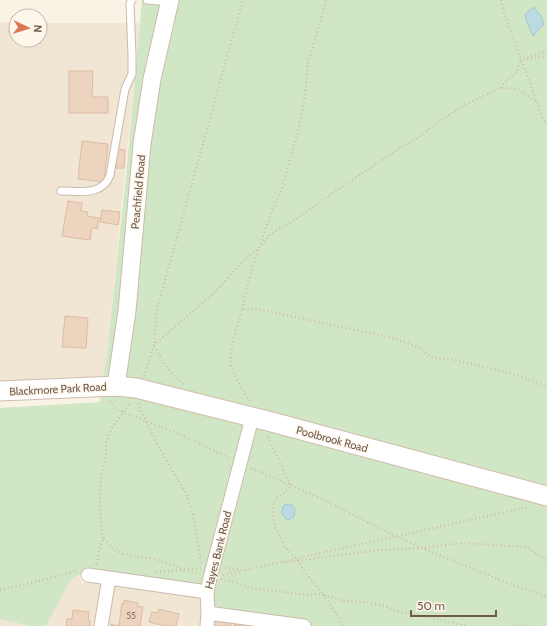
<svg xmlns="http://www.w3.org/2000/svg" width="547" height="626" font-family="Cabin,sans-serif">
<style>
.residential{fill:#f1e5d4}
.green{fill:#d1e6c5}
.water{fill:#bcdae2;stroke:#a3c8d2}
.building{fill:#edd4bf;stroke:#debca1}
.lines{fill:none;stroke-linecap:round;stroke-linejoin:round}
.service-casing{stroke:#cabbac;stroke-width:9}
.minor-casing{stroke:#cabbac;stroke-width:15}
.tertiary-casing{stroke:#cabbac;stroke-width:19}
.secondary-casing{stroke:#cdbcab;stroke-width:21}
.path{stroke:#d1b8a3;stroke-width:2;stroke-dasharray:1 3;stroke-linecap:butt}
.service{stroke:#fff;stroke-width:7}
.minor{stroke:#fff;stroke-width:13}
.tertiary{stroke:#fff;stroke-width:17}
.secondary{stroke:#fff;stroke-width:19}
.labels{text-anchor:middle;stroke-width:3;stroke-linejoin:round;paint-order:stroke}
.number-label{font-size:9px;fill:#8f796a}
.street-label{font-size:11px;fill:#705b4d;stroke:#fdf7eb}
</style>
<rect width="100%" height="100%" fill="#faf3e5"/>
<path class="residential" d="M 0,22 L 16,23 L 16,40 L 40,40 L 40,23 L 140,23 L 107,355 L 103,376 L 0,382 Z
M 79,575 L 82,583 L 94,582 L 203,597 L 232,623 L 257,626 L 46,626 L 69,583 L 74,577 Z
M 0,619 L 30,626 L 0,626 Z"/>
<path class="green" d="M 142,0 L 547,0 L 547,626 L 257,626 L 212,621 L 203,597 L 114,584 L 81,571 L 82,574 L 74,577 L 69,583 L 46,626 L 30,626 L 0,619 L 0,408 L 100,402 L 103,376 L 107,355 L 126,176 Z"/>
<path class="water" d="M 534,7 L 541,16 L 544,24 L 533,36 L 526,20 L 525,14 Z
M 291,504 L 295,509 L 294,517 L 288,520 L 284,517 L 281,512 L 284,505 Z"/>
<path class="building" d="M 69,71 L 93,71 L 92,97 L 108,97 L 108,113 L 69,113 Z
M 82,141 L 108,144 L 104,182 L 78,179 Z
M 117,149 L 125,150 L 124,168 L 116,168 Z
M 68,201 L 82,203 L 81,211 L 88,212 L 87,216 L 99,218 L 97,229 L 92,228 L 90,240 L 62,236 Z
M 102,210 L 120,212 L 118,225 L 100,222 Z
M 65,316 L 88,318 L 86,348 L 62,347 Z
M 124,600 L 138,603 L 137,606 L 143,607 L 140,626 L 111,626 L 111,624 L 119,626 L 122,603 L 124,604 Z
M 159,609 L 179,614 L 176,626 L 165,626 L 149,622 L 152,612 L 158,613 Z
M 73,610 L 89,612 L 88,620 L 90,621 L 90,626 L 66,626 L 67,619 L 72,619 Z
M 212,621 L 232,623 L 231,626 L 212,626 Z
M 234,624 L 253,625 L 253,626 L 234,626 Z"/>
<g class="lines">
<g class="service-casing">
<path id="service" d="M 147,0 L 170,2
M 61,191 C 79,191 103,196 110,175 L 125,89 L 132,74 L 132,56 L 130,3 L 132,0"/>
</g>
<g class="minor-casing">
<path id="minor" d="M 252,418 L 210,578 L 207,592 L 208,613 L 304,626
M 88,575 L 207,592
M 101,626 L 109,578
M 207,626 L 208,613"/>
</g>
<g class="tertiary-casing">
<path id="tertiary" d="M 116,386 L 127,311 L 142,144 L 152,79 L 170,0"/>
</g>
<g class="secondary-casing">
<path id="secondary" d="M 0,391 L 116,386 L 136,388 L 268,421 L 547,496"/>
</g>
<path class="path" d="M 501,0 L 505,16 L 543,119 L 547,124
M 527,59 L 547,56
M 520,60 L 547,51
M 520,62 L 516,73 L 508,79 L 500,88 L 518,89 L 536,102
M 262,245 L 268,236 L 305,213 L 331,194 L 391,154 L 422,135 L 432,126 L 463,106 L 500,88
M 242,309 L 249,279 L 259,248
M 144,376 L 154,345 L 213,294 L 241,263 L 259,248 L 271,213 L 282,189 L 298,131 L 305,97 L 308,62 L 321,20 L 326,0
M 184,384 L 172,374 L 162,360 L 154,345 L 157,309 L 243,0
M 110,401 L 115,409 L 182,435 L 229,458
M 250,401 C 245,394 232,372 231,365 C 229,346 238,326 242,309 L 257,309 L 272,312 L 393,338 L 418,347 L 433,358 L 450,359 L 510,373 L 539,383 L 547,387
M 139,403 L 141,410 L 159,448 L 186,493 L 193,515 L 201,563
M 268,437 L 291,486 L 284,493 L 275,499 L 272,509 L 275,526 L 284,546 L 297,560 L 304,571 L 324,595 L 345,601 L 364,602 L 385,606 L 399,612 L 415,614 L 466,626
M 251,468 L 318,497 L 389,533 L 422,548 L 510,584 L 547,596
M 103,538 L 101,524 L 100,503 L 101,476 L 106,456 L 106,443 L 112,428 L 130,403
M 282,563 L 378,550 L 422,548 L 463,543 L 526,547 L 547,561
M 97,564 L 99,550 L 103,538 L 115,550 L 123,554 L 154,559 L 176,566 L 184,570 L 200,574
M 225,568 L 245,570 L 528,507
M 156,572 L 201,568
M 223,575 L 242,571
M 221,579 L 238,583 L 250,588 L 307,595 L 317,594 L 324,595 L 338,617 L 342,626
M 0,590 L 43,580 L 76,571
M 513,626 L 532,626"/>
<use href="#service" class="service"/>
<use href="#minor" class="minor"/>
<use href="#tertiary" class="tertiary"/>
<use href="#secondary" class="secondary"/>
</g>
<g class="labels">
<g class="number-label">
<text x="131" y="619">55</text>
</g>
<g class="street-label">
<text transform="translate(138 192) rotate(-85)" y="4">Peachfield Road</text>
<text transform="translate(58 389) rotate(-3)" y="4">Blackmore Park Road</text>
<text transform="translate(332 439) rotate(15)" y="4">Poolbrook Road</text>
<text transform="translate(218 550) rotate(-76)" y="4">Hayes Bank Road</text>
</g>
</g>
<g transform="translate(28 28) rotate(94)"><circle r="19" fill="#fdf7eb" stroke="#c5b9ac"/>
<path d="M0-3L7 15L0 10L-7 15Z" fill="#d97a55"/>
<text y="-6" font-size="11" font-weight="bold" text-anchor="middle" fill="#705b4d">N</text>
</g>
<path d="M411 610v6h85v-6" fill="none" stroke="#705b4d" stroke-width="2"/>
<text x="417" y="610" font-size="12" fill="#705b4d" stroke="#fdf7eb" stroke-width="3" paint-order="stroke">50 m</text>
</svg>
